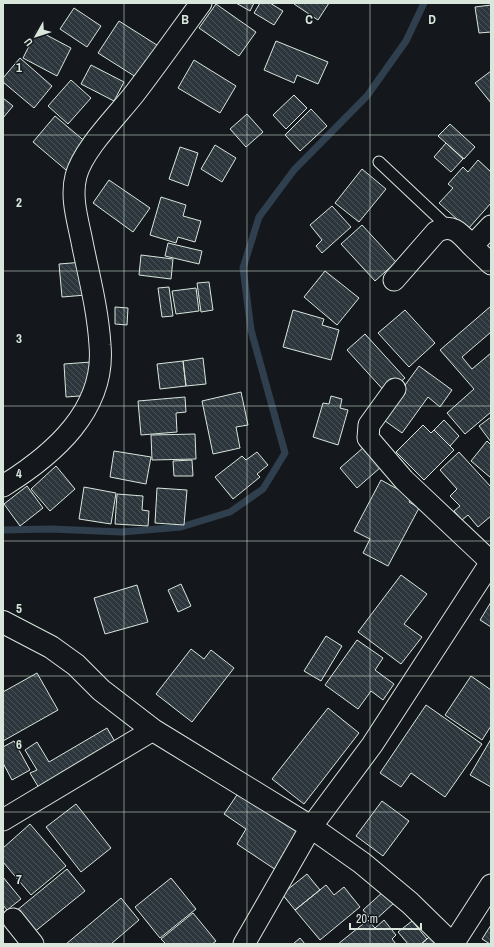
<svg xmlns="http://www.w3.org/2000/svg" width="494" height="947" font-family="'Archivo Narrow',sans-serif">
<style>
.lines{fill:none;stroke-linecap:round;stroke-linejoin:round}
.stream{stroke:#2f3f4d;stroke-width:7}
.building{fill:url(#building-back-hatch);stroke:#d8e6dc}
.service-casing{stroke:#d8e6dc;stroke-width:13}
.minor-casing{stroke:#d8e6dc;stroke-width:23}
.tertiary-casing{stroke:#d8e6dc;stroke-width:24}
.service{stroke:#14181c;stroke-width:11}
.minor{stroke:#14181c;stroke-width:21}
.tertiary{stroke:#14181c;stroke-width:22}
.grid{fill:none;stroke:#d8e6dc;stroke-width:1;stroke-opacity:0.55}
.grid-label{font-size:13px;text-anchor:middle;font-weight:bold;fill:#d8e6dc;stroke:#14181c;stroke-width:3;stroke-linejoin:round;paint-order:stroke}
</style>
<defs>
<pattern id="building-back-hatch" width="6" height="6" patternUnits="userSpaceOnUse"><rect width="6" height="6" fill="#2c363c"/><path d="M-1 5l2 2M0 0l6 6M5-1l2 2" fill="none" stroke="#4a5358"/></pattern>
</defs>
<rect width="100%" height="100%" fill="#14181c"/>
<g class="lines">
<path class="stream" d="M 3,530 L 51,529 L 122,532 L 181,527 L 230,512 L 263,489 L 285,453 L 251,330 L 243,268 L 259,217 L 294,170 L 367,96 L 406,41 L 424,3"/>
</g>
<path class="building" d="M 236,3 L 254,3 L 250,11 Z
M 260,3 L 270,3 L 283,11 L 274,25 L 254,13 Z
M 295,3 L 329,3 L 318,20 L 294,4 Z
M 216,4 L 256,32 L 239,56 L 199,28 Z
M 491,5 L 491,32 L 479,33 L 475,7 Z
M 74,8 L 101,26 L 87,47 L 60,29 Z
M 119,21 L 160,47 L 139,79 L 98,53 Z
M 37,30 L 71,48 L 57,76 L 23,58 Z
M 276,41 L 328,62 L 318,84 L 297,75 L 294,83 L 264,70 Z
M 20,58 L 52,86 L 34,108 L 3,82 L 3,78 Z
M 194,60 L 236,86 L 220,113 L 178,88 Z
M 91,65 L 124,82 L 114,101 L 81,84 Z
M 491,71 L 491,103 L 475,83 Z
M 71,80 L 91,98 L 68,124 L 48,106 Z
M 294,95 L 307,108 L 286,129 L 273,115 Z
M 3,98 L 13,106 L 3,118 Z
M 311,109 L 327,126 L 300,151 L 285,135 Z
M 247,114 L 263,132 L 246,147 L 230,129 Z
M 55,116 L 88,144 L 66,170 L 33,142 Z
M 450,124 L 475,147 L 464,159 L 438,136 Z
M 446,143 L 463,159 L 451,172 L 434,157 Z
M 215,145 L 236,158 L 222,182 L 201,169 Z
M 180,147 L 198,153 L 188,186 L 169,179 Z
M 478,160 L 491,172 L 491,203 L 468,229 L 439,203 L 453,188 L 448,184 L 463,167 L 468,172 Z
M 362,169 L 386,189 L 359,222 L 335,203 Z
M 109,180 L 150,208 L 133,232 L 93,203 Z
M 161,197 L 186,205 L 183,216 L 201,221 L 195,242 L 178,237 L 176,243 L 150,235 Z
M 332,206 L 351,227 L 322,253 L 316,246 L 322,240 L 310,225 Z
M 362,225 L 396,262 L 375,281 L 341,244 Z
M 168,243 L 202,251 L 199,264 L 165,256 Z
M 141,255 L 173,259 L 171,279 L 139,275 Z
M 84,262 L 86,295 L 62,297 L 59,264 Z
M 325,271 L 359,298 L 337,325 L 304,297 Z
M 209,282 L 213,310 L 201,312 L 197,283 Z
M 169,287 L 173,316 L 162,317 L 158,288 Z
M 196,288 L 199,311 L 176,314 L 172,291 Z
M 491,306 L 491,332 L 462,357 L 472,369 L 491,353 L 491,412 L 465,434 L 447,413 L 474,389 L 440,350 Z
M 115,307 L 128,308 L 127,325 L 115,324 Z
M 293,310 L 324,319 L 322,325 L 339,330 L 331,360 L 283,347 Z
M 405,310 L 435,343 L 409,367 L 378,333 Z
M 365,334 L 405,378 L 387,394 L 347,350 Z
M 203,358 L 206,384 L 186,386 L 183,361 Z
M 183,361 L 186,386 L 160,389 L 157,364 Z
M 91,362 L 93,395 L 66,397 L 64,364 Z
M 419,366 L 452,390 L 440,407 L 428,397 L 402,433 L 381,418 Z
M 241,392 L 248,425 L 236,427 L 240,448 L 213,454 L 202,401 Z
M 331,396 L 342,399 L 340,408 L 348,410 L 338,445 L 313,437 L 323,403 L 329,404 Z
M 185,397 L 186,412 L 176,413 L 177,432 L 141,435 L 138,401 Z
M 491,417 L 491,442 L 479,426 Z
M 444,420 L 459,436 L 450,446 L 434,430 Z
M 423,425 L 431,433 L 434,430 L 454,450 L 424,480 L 396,452 Z
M 195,434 L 196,459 L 152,460 L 151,435 Z
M 487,441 L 491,445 L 491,478 L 471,461 Z
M 364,447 L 381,467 L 357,488 L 340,468 Z
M 114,451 L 151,457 L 146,484 L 110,477 Z
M 257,452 L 268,465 L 257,474 L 260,477 L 233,499 L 215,477 L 242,456 L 246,460 Z
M 459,452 L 491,487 L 491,516 L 478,527 L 468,515 L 462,520 L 454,511 L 460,506 L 450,496 L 457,489 L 440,470 Z
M 192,460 L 193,476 L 174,476 L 173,461 Z
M 56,466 L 75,489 L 50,511 L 31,489 Z
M 381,480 L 412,497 L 409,502 L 419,508 L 388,566 L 363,553 L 370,539 L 354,531 Z
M 27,486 L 43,508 L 20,526 L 4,504 Z
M 84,487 L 116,493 L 111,524 L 79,519 Z
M 157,488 L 187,490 L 184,525 L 155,523 Z
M 117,494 L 143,496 L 142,510 L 149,511 L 148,526 L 115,524 Z
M 401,575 L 427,594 L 404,624 L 422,637 L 401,664 L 358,632 Z
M 181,584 L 191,606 L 178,612 L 168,590 Z
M 137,585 L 148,622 L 105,634 L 94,598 Z
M 491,602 L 491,627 L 480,620 Z
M 326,636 L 342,646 L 321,681 L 304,671 Z
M 357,640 L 383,658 L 375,670 L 394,684 L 383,700 L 371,691 L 358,709 L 325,685 Z
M 191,649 L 204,659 L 211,650 L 234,668 L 192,722 L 156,694 Z
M 37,673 L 58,710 L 3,741 L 3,692 Z
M 471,676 L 491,690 L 491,726 L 482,740 L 445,715 Z
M 426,705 L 482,744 L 445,797 L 411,773 L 401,787 L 380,773 Z
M 328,708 L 359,733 L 304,804 L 272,779 Z
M 107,728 L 118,747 L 42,793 L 30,773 L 37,770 L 25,750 L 37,742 L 49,762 Z
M 491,739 L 491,787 L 470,775 Z
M 14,741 L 30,770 L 12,780 L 3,763 L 3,747 Z
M 241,789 L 303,829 L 276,870 L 237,844 L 246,829 L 224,814 Z
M 382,801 L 409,821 L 383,856 L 356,836 Z
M 76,804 L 111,848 L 81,872 L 46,827 Z
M 30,824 L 66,866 L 31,895 L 3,862 L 3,848 Z
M 67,869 L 85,891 L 33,933 L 16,911 Z
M 307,874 L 320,890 L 295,910 L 282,894 Z
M 3,877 L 21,899 L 7,910 L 3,905 Z
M 171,878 L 196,909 L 160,938 L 135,907 Z
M 326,885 L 334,895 L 344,887 L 360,907 L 320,940 L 295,910 Z
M 384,891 L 394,903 L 373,922 L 363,910 Z
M 121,898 L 139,920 L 111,944 L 66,944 Z
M 193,913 L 216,941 L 212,944 L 166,944 L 161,939 Z
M 368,920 L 375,928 L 384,920 L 396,935 L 392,939 L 396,944 L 338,944 Z
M 412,921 L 427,939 L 421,944 L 408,944 L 398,932 Z
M 491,925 L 491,944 L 490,944 L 482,939 Z
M 431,935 L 439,944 L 421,944 L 427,939 Z
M 300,938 L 305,944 L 293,944 Z"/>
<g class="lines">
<g class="service-casing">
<path id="service" d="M 379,162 L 448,227"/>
</g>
<g class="minor-casing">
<path id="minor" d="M 491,226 L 472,246 L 491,264
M 394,280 L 436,232 C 452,222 461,234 472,246
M 395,389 L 369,425 L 368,438 L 404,480 L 491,562
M 3,486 C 53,455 106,410 100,345 C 98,312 90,280 83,247 C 79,224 70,199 76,176 C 83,149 118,115 135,93 C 158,63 179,33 201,3
M 3,820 L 153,730
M 13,919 L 33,944
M 244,944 L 311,827 L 372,745 L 491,562
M 453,944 L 491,885"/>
</g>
<g class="tertiary-casing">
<path id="tertiary" d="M 3,622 L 51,647 L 76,665 L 101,690 L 153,730 L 311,827 L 362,863 L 410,903 L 452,944"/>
</g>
<use href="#service" class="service"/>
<use href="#minor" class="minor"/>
<use href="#tertiary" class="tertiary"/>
</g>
<path class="grid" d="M 124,3 L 124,944M 247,3 L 247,944M 370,3 L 370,944M 3,135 L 491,135M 3,271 L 491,271M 3,406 L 491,406M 3,541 L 491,541M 3,676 L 491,676M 3,812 L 491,812"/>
<g class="grid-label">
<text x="185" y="24">B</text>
<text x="309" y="24">C</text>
<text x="432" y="24">D</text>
<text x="19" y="72">1</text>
<text x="19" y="207">2</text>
<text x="19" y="343">3</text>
<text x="19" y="478">4</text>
<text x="19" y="613">5</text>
<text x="19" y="749">6</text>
<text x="19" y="884">7</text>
</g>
<rect width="494" height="947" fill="none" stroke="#d8e6dc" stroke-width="8"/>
<g transform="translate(36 36) rotate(231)" stroke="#14181c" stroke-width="3" paint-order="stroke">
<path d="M0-3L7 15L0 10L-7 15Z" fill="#d8e6dc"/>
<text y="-6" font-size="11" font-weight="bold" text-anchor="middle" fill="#d8e6dc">U</text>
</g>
<path d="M350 923v6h71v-6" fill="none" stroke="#d8e6dc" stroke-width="2"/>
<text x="356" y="923" font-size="12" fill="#d8e6dc" stroke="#14181c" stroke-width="3" paint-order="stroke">20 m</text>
</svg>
